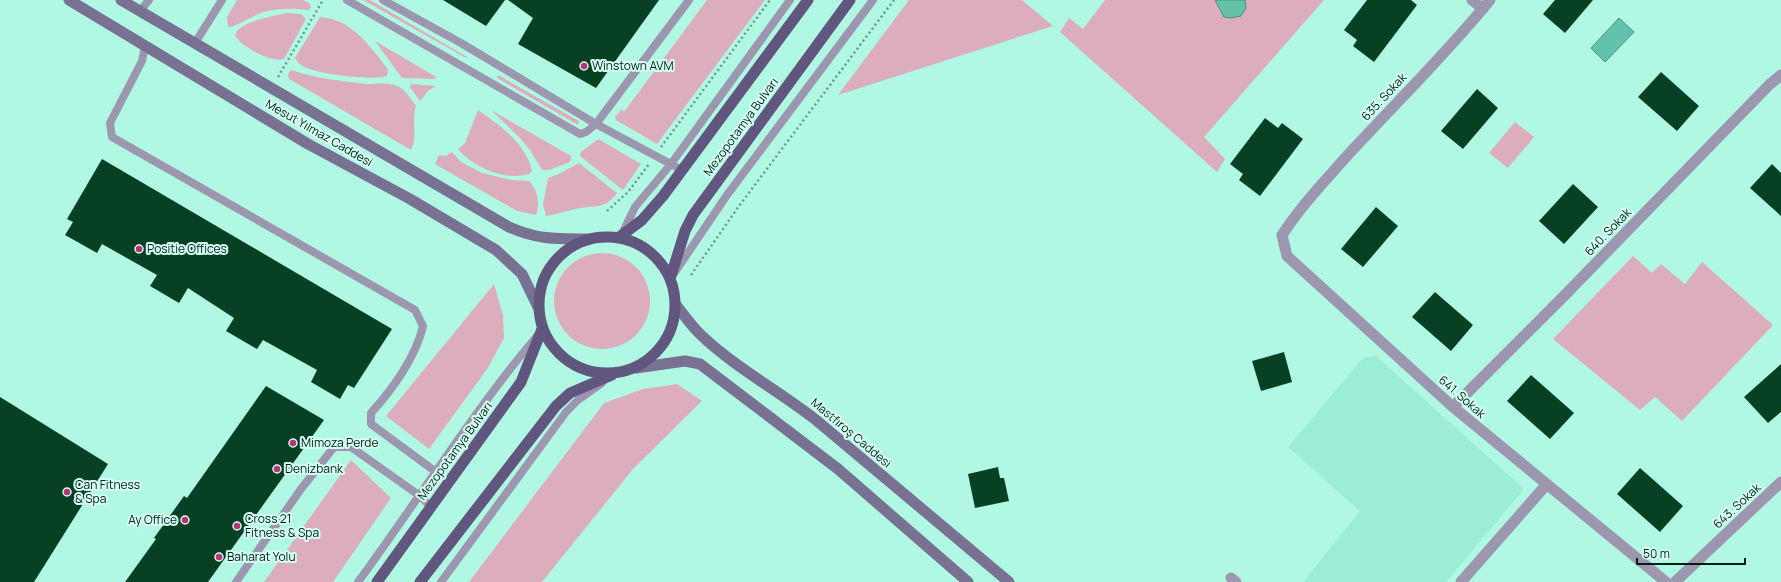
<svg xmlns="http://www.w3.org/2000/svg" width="1781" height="582" font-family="Manrope,sans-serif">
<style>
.built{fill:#9bedd7}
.green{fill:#dcadbd}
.water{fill:#64c2ab;stroke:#46907f}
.building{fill:#074023}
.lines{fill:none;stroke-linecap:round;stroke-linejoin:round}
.path{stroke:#679b8d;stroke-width:2.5;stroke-dasharray:2 3;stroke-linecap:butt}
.service{stroke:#9c97ae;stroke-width:8}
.minor{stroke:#9c97ae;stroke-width:11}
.secondary{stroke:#797192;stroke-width:11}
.primary{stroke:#60567e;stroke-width:11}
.poi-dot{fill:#b93274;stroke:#d5fff2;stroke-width:1.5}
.labels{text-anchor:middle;stroke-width:4;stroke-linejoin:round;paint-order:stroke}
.poi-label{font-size:12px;fill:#011d17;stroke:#d5fff2;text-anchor:start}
.street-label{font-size:12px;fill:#011d17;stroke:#d5fff2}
</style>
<rect width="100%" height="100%" fill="#b1f8e4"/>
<path class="built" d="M 1376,356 L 1524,489 L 1446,582 L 1303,582 L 1360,511 L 1288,447 L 1363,358 Z"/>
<path class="green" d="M 237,0 L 303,0 L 309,3 L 311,7 L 309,10 C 293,8 279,8 263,12 C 255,15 233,28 228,27 L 227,17 Z
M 363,0 L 370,0 L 467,57 L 466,58 Z
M 707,0 L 765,0 L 657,144 L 616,120 L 615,117 L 622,109 L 624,112 Z
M 909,0 L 1022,0 L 1053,26 L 838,95 Z
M 1105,0 L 1324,0 L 1204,137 L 1225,159 L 1217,172 L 1060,32 L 1069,18 L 1083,29 Z
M 286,13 L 301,14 L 306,19 L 284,59 C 270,63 243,47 235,36 C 237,22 274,16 286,13 Z
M 320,17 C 351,19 369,45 387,68 L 388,71 L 387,76 C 372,81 313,74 301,65 C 298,63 297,61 295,58 Z
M 375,41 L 436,77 L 435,79 L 402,78 Z
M 291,70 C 315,78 340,81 366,84 C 376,84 388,82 397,86 C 405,89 411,99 416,106 C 411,120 418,137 411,150 L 289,79 L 288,74 Z
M 498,75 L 579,121 L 578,125 L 497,78 Z
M 411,84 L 436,86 L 429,90 L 420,101 L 410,87 Z
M 478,110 C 500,125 526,144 532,171 L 529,174 C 505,181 474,168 458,149 L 465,143 Z
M 491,110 L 571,156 L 570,162 L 549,170 L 542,170 L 530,150 L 519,137 Z
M 1515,122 L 1534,137 L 1508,168 L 1489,153 Z
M 597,140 L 600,140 L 641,164 L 623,190 L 580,156 L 581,152 Z
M 452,152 L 461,162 L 482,173 L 511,180 L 529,181 C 538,190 540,203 536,215 L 517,211 L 435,164 L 439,155 L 446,156 Z
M 579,163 L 617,193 C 605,209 598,205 581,208 C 569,210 558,214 546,216 L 543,205 L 548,178 L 561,173 Z
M554 301a48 48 0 1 1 96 0a48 48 0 1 1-96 0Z
M 1633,256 L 1652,273 L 1661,264 L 1685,284 L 1702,262 L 1773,325 L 1682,421 L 1655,397 L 1640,410 L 1553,339 Z
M 494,284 L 503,315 L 504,338 L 487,369 L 429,449 L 386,416 Z
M 677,384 L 702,401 L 633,469 L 542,582 L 469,582 L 604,403 L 643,389 Z
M 351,460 L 391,498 L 333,582 L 264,582 Z"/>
<path class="water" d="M 1215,0 L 1245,0 L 1246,8 L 1241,16 L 1230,18 L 1224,17 Z
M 1619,18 L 1634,32 L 1605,62 L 1591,48 Z"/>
<path class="building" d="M 443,0 L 505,0 L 486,26 Z
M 508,0 L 659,0 L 596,88 L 518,44 L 533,18 Z
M 1367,0 L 1411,0 L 1417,5 L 1374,62 L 1353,46 L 1357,40 L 1344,30 Z
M 1555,0 L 1593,0 L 1565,33 L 1543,14 Z
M 1661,72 L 1699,106 L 1677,131 L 1638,97 Z
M 1477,89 L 1498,108 L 1463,149 L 1441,131 Z
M 1265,118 L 1278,128 L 1282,123 L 1303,139 L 1260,196 L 1239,180 L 1243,174 L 1230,164 Z
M 102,159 L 392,329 L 354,388 L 348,385 L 340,399 L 311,382 L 317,370 L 263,340 L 257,349 L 226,331 L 234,318 L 188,288 L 179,303 L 150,286 L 157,275 L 102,244 L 97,253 L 65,235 L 73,222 L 67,219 Z
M 1772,164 L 1781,173 L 1781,216 L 1750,188 Z
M 1573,184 L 1598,207 L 1564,244 L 1539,221 Z
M 1376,207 L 1398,226 L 1363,267 L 1341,249 Z
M 1435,292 L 1473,325 L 1451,351 L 1412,317 Z
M 1284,352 L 1292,382 L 1261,391 L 1252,361 Z
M 1781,364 L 1781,412 L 1768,423 L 1744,397 Z
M 1531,375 L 1574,413 L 1550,439 L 1507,401 Z
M 266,386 L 324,420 L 208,582 L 125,582 L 156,539 L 154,538 L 184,496 L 187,498 Z
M 0,397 L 108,464 L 34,582 L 0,582 Z
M 998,467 L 1000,478 L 1004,478 L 1009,501 L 975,508 L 968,474 Z
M 1640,468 L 1683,506 L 1660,532 L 1617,494 Z"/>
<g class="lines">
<path class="path" d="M 278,77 L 323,0
M 661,147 L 770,0
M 607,211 L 628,192 L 649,164
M 691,275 L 739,206 L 894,0"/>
<path class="service" d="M 347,0 L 580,134 L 586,132 L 596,124 L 689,0
M 383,0 L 461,43 L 596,124 L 682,170
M 140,11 L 149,0
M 195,43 L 222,0
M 145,46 L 142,61 L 110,123 L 112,137 L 415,310 L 423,326 C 416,357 392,390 371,413 L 371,424 L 436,472
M 622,234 L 635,207 L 671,164 L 790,0
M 675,272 L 727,195 L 873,0
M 236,582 L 301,489 L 334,447 L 351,447 L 420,496 L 431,507
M 358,582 C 418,501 471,414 537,336
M 441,582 L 566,412 L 578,400 L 602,383"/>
<path class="minor" d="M 1472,0 L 1483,9
M 1490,0 C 1445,55 1394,105 1346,157 C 1323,183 1300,207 1282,235 L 1287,256 L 1453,407 L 1666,582
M 1453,407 L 1565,295 L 1769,85 L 1781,75
M 1231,578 L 1236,582
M 1461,582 L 1547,484
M 1675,582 L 1781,482"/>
<path class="secondary" d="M 69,0 L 308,144 L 410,199 L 496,250 L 522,274 L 538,307
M 121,0 L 509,227 C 538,240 557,239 588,239
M 676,305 C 684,315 692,327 702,336 C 736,368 779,391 816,420 L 1009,582
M 636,368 L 685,361 L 700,364 L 838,469 L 968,582"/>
<path class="primary" d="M539 305a68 68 0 1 1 136 0a68 68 0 1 1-136 0Z
M 618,238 L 642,220 L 663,196 L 808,0
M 670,279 L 685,231 L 693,215 L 850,0
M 377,582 L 521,382 L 542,329
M 420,582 L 556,406 L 570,393 L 612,375"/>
</g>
<g class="poi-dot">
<circle cx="584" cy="66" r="4"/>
<circle cx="139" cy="249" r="4"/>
<circle cx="293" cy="443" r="4"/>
<circle cx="277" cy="469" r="4"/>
<circle cx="67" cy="492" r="4"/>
<circle cx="185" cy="520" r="4"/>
<circle cx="237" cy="526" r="4"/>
<circle cx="219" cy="557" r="4"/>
</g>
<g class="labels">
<g class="poi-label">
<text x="592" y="70">Winstown AVM</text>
<text x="147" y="253">Positie Offices</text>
<text x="301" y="447">Mimoza Perde</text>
<text x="285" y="473">Denizbank</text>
<text x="75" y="489">Can Fitness<tspan x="75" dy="14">&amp; Spa</tspan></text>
<text x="245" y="523">Cross 21<tspan x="245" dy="14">Fitness &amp; Spa</tspan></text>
<text x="177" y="524" text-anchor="end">Ay Office</text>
<text x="227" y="561">Baharat Yolu</text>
</g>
<g class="street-label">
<text transform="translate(1384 97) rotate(-47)" y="4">635. Sokak</text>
<text transform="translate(741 127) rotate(-54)" y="4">Mezopotamya Bulvarı</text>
<text transform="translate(319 133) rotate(30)" y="4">Mesut Yılmaz Caddesi</text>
<text transform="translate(1608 232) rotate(-46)" y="4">640. Sokak</text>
<text transform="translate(1462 397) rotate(41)" y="4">641. Sokak</text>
<text transform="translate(851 433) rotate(40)" y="4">Mastfıroş Caddesi</text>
<text transform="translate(455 451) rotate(-54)" y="4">Mezopotamya Bulvarı</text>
<text transform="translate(1737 506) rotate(-43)" y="4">643. Sokak</text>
</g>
</g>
<path d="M1637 558v6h108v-6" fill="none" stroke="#011d17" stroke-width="2"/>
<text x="1643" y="558" font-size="12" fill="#011d17" stroke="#d5fff2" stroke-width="3" paint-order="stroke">50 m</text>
</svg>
